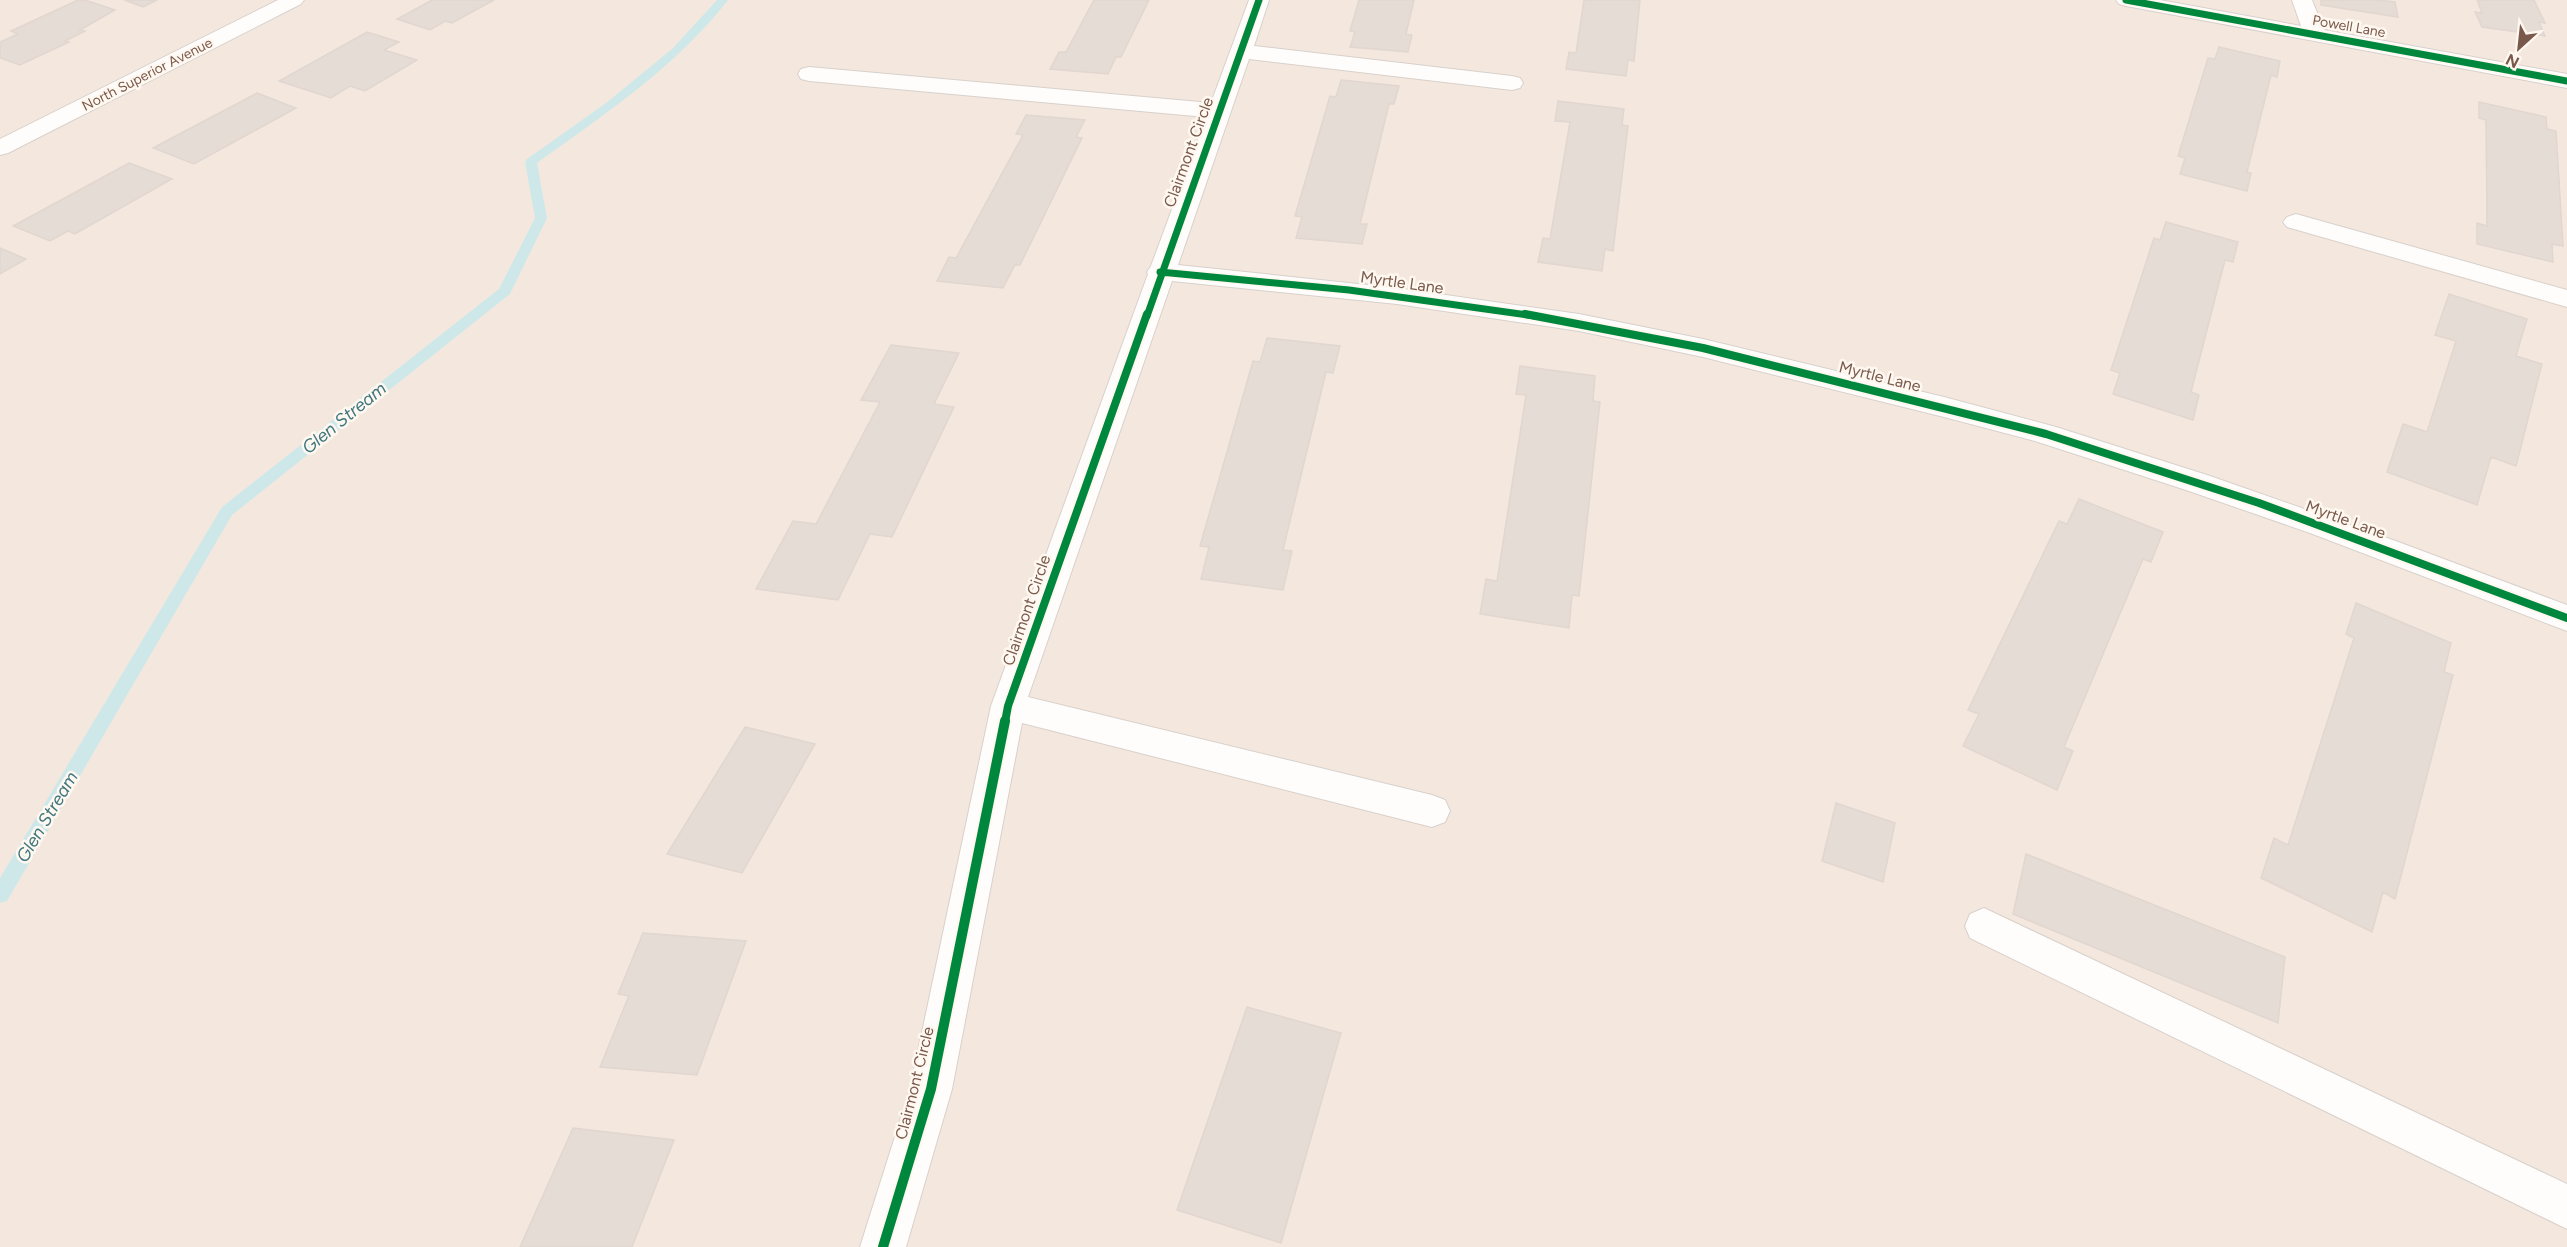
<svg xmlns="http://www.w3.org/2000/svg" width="2567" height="1247" font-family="Figtree,sans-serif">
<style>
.residential{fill:#f4e8de}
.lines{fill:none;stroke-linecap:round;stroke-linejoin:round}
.stream{fill:#cee8ea;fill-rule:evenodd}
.building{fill:#e5dcd5;stroke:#e1d6d0;stroke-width:1.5}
.minor-casing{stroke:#d8d0cb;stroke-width:2}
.minor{fill:#fefdfc;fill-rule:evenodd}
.cycleway-far2-casing{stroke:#fff8f0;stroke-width:10}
.cycleway-far1-casing{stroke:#fff8f0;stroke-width:12}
.cycleway-casing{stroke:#fff8f0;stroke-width:14}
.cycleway-far2{stroke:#00873e;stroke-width:7}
.cycleway-far1{stroke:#00873e;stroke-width:8}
.cycleway{stroke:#00873e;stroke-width:10}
.labels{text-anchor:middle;stroke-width:5;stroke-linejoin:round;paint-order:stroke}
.far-street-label{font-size:14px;fill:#79594b;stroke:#fff8f0}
.street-label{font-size:16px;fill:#79594b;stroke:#fff8f0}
.water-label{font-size:18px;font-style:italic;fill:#3e777e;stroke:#fff8f0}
</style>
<rect width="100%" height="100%" fill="#f8f3ee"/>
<path class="residential" d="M 0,0 L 2567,0 L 2567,1247 L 0,1247 Z"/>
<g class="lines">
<path class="stream" d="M 717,0 L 728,0 C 677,66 605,114 537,163 L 547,218 L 510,294 L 232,515 L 7,901 L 0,903 L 0,878 L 222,507 L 499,289 L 535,218 L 525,162 L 527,159 L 606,103 L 672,49 Z"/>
</g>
<path class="building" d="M 78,0 L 85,0 L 115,10 L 80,30 L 85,31 L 65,41 L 69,42 L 20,65 L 0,58 L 0,42 L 18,34 L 11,31 Z
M 124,0 L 157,0 L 143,7 Z
M 432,0 L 494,0 L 452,23 L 445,21 L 430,30 L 397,19 Z
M 1094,0 L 1149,0 L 1121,57 L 1116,57 L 1108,74 L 1050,69 L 1059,52 L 1066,52 Z
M 1359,0 L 1414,0 L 1406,34 L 1412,35 L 1408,52 L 1350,47 L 1355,32 L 1350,31 Z
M 1584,0 L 1640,0 L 1634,61 L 1628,60 L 1626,76 L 1566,69 L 1569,52 L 1576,53 Z
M 2321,0 L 2380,0 L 2395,2 L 2398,17 L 2321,5 Z
M 2477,0 L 2534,0 L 2545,23 L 2539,22 L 2545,36 L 2482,27 L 2475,12 L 2482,13 Z
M 367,32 L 399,42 L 384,50 L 417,60 L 365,91 L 350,86 L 331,98 L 279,81 Z
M 2219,47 L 2280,61 L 2277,77 L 2271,75 L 2247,172 L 2251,173 L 2247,191 L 2180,174 L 2185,158 L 2178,156 L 2208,58 L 2215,59 Z
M 1341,80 L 1399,86 L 1394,104 L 1389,104 L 1360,224 L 1367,224 L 1362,244 L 1296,238 L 1302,217 L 1295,216 L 1330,96 L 1336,97 Z
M 257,93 L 296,108 L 194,164 L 153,148 Z
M 1558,101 L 1624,109 L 1622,125 L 1628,126 L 1613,251 L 1605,249 L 1602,271 L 1538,262 L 1543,238 L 1550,239 L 1570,122 L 1555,121 Z
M 2479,102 L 2546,117 L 2547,129 L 2556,131 L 2563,246 L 2552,244 L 2553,262 L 2477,244 L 2477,223 L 2487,226 L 2486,120 L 2479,118 Z
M 1026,115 L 1085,120 L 1076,137 L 1082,138 L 1020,265 L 1015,265 L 1003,288 L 937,281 L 949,257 L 956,258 L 1023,135 L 1016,134 Z
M 129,163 L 172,179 L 75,234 L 68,231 L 50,241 L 13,226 Z
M 2166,222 L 2238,242 L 2233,262 L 2225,260 L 2191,392 L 2199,395 L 2193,420 L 2113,394 L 2120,373 L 2111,370 L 2154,238 L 2160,240 Z
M 0,248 L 26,259 L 0,274 Z
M 2449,294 L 2527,319 L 2516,356 L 2542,364 L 2516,466 L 2491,457 L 2477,505 L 2387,472 L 2403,424 L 2427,432 L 2456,341 L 2435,335 Z
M 1267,338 L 1340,346 L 1333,373 L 1326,372 L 1283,550 L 1292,551 L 1283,590 L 1201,579 L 1209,547 L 1200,546 L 1253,361 L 1260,362 Z
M 891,345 L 959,353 L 934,404 L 954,407 L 892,537 L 870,534 L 838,600 L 756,589 L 793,521 L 816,524 L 880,402 L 861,400 Z
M 1520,366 L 1595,376 L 1593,401 L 1600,402 L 1579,596 L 1572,595 L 1569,628 L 1480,614 L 1486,579 L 1497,581 L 1526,395 L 1516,394 Z
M 2079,499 L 2163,532 L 2151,562 L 2143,559 L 2064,747 L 2073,751 L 2057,790 L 1963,746 L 1979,714 L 1968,710 L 2059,521 L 2067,524 Z
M 2356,603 L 2451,643 L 2444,672 L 2453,675 L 2395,899 L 2383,892 L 2372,932 L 2261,878 L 2274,838 L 2288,845 L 2354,638 L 2346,634 Z
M 745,727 L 815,744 L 742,873 L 667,854 Z
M 1836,803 L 1895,823 L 1883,882 L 1822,861 Z
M 2026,854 L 2285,957 L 2278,1023 L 2013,914 Z
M 643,933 L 746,941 L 697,1075 L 600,1067 L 628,998 L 629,996 L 618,994 Z
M 1247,1007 L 1341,1033 L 1281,1243 L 1177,1210 Z
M 573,1128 L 674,1140 L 632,1247 L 520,1247 Z"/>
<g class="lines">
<g class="minor-casing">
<path id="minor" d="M 278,0 L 304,0 L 301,4 L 8,153 L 0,155 L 0,139 Z
M 1249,0 L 1269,0 L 1254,46 L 1512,76 L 1520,78 L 1523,83 L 1520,88 L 1512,90 L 1249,59 L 1178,265 L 1397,288 L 1579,314 L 1703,339 L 1944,397 L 2056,427 L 2207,475 L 2393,540 L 2567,605 L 2567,631 L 2310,533 L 2186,490 L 2035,441 L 1944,417 L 1703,357 L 1579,331 L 1397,304 L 1172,281 L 1028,697 L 1432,795 L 1445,800 L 1450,811 L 1445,822 L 1432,827 L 1022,723 L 952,1089 L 906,1247 L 860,1247 L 910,1089 L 991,706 L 1148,274 L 1147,272 L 1151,266 L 1206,117 L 809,81 L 801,79 L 798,74 L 801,69 L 809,67 L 1211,103 Z
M 2116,0 L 2160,0 L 2301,26 L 2292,0 L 2312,0 L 2324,30 L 2567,74 L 2567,88 L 2126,6 L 2119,4 Z
M 2296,214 L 2567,290 L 2567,307 L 2287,227 L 2283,222 L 2287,217 Z
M 1984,908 L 2567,1184 L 2567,1229 L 1970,938 L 1965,926 L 1970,914 Z"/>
</g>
<use href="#minor" class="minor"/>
<g class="cycleway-far2-casing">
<path id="cycleway-far2" d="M 2126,0 L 2567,81
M 1160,272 L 1349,290 L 1535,316
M 1147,316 L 1259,0"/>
</g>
<g class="cycleway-far1-casing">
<path id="cycleway-far1" d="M 1525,314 L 1703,348 L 2046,434 L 2259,503 L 2567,618
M 1005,722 L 1008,706 L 1147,314"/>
</g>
<g class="cycleway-casing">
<path id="cycleway" d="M 883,1247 L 931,1089 L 1005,721"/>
</g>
<use href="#cycleway-far2" class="cycleway-far2"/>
<use href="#cycleway-far1" class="cycleway-far1"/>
<use href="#cycleway" class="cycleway"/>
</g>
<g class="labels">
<g class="far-street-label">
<text transform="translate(2349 26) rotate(10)" y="5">Powell Lane</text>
<text transform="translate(147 74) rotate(-27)" y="5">North Superior Avenue</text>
</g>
<g class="street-label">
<text transform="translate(1188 152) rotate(-70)" y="6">Clairmont Circle</text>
<text transform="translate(1402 282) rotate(8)" y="6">Myrtle Lane</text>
<text transform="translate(1880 376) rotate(14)" y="6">Myrtle Lane</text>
<text transform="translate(2346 519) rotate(20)" y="6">Myrtle Lane</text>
<text transform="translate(1026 610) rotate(-71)" y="6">Clairmont Circle</text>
<text transform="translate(914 1083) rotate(-76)" y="6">Clairmont Circle</text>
</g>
<g class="water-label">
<text transform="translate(344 418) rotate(-39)" y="6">Glen Stream</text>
<text transform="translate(47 817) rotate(-59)" y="6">Glen Stream</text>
</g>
</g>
<g transform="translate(2519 48) rotate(207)" stroke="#fff8f0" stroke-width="4.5" paint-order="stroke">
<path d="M0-4.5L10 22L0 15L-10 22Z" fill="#79594b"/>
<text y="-9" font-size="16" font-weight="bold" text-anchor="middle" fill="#79594b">N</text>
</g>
</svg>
